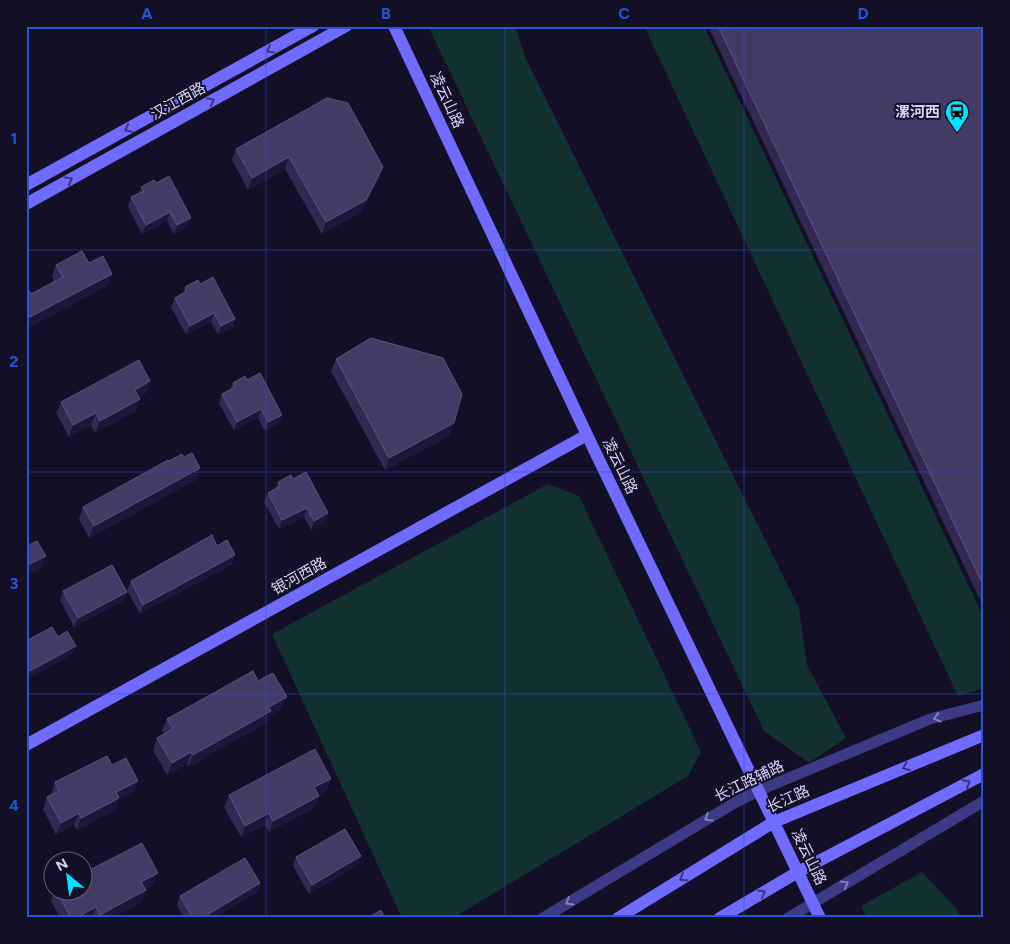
<svg xmlns="http://www.w3.org/2000/svg" width="1010" height="944" font-family="Figtree,'Noto Sans SC',sans-serif">
<style>
.green{fill:#12302f}
.lines{fill:none;stroke-linecap:round;stroke-linejoin:round}
.street{stroke:#3d3a85;stroke-width:11}
.secondary{stroke:#6f6bff;stroke-width:12}
.wall{fill:#312854}
.shaded-wall{fill:#1d163a}
.building{fill:#433a66;stroke:#5a527e}
.oneway{stroke:#38347d}
.oneway2{stroke:#837fbc}
.grid{fill:none;stroke:#2655da;stroke-width:1;stroke-opacity:0.55}
.labels{text-anchor:middle;stroke-width:4;stroke-linejoin:round;paint-order:stroke}
.street-label{font-size:15px;fill:#d9d4ff;stroke:#130f26}
.poi-label{font-size:15px;font-weight:bold;fill:#d9d4ff;stroke:#130f26;text-anchor:end}
.neatline{fill:none;stroke:#2655da;stroke-width:2}
.grid-label{font-size:16px;text-anchor:middle;font-weight:bold;fill:#2655da}
</style>
<rect width="100%" height="100%" fill="#130f26"/>
<path class="green" d="M 428,26 L 515,26 L 525,57 L 799,608 L 807,665 L 846,738 L 809,763 L 764,731 Z
M 644,26 L 704,26 L 984,618 L 984,688 L 958,696 Z
M 548,484 L 579,496 L 701,752 L 688,776 L 453,918 L 402,918 L 272,634 Z
M 922,872 L 956,908 L 961,918 L 867,918 L 861,906 Z"/>
<g class="lines">
<path class="street" d="M 543,918 L 736,802 L 760,790 L 930,719 L 984,705
M 788,918 L 984,801"/>
<path class="secondary" d="M 394,26 L 587,435 L 820,918
M 26,185 L 313,26
M 26,204 L 346,26
M 26,745 L 587,435
M 618,918 L 774,822 L 984,735
M 720,918 L 798,872 L 984,774"/>
</g>
<path class="wall" d="M 708,26 L 984,26 L 984,608 Z
M 236,149 L 383,167 L 379,179 L 361,212 L 322,234 L 285,169 L 248,190 L 232,160 Z
M 156,183 L 188,227 L 174,234 L 167,221 L 142,234 L 128,206 L 131,197 L 139,193 L 141,187 Z
M 89,263 L 108,286 L 31,294 L 54,282 L 52,276 L 56,265 Z
M 200,284 L 235,319 L 232,328 L 218,335 L 211,322 L 186,335 L 171,307 L 175,298 L 183,294 L 185,287 Z
M 336,359 L 450,435 L 385,470 L 331,371 Z
M 247,380 L 279,424 L 265,431 L 258,418 L 234,431 L 219,403 L 222,394 L 230,390 L 233,383 Z
M 150,381 L 146,393 L 139,397 L 136,411 L 95,433 L 91,425 L 69,437 L 56,413 L 61,402 Z
M 184,457 L 200,468 L 196,480 L 89,538 L 79,519 L 83,507 L 169,461 Z
M 293,479 L 328,513 L 325,522 L 311,530 L 304,517 L 279,529 L 264,502 L 268,493 L 276,488 L 278,482 Z
M 217,546 L 235,555 L 232,564 L 140,614 L 127,590 L 131,581 Z
M 63,591 L 127,592 L 123,601 L 74,627 L 60,600 Z
M 258,681 L 282,709 L 269,716 L 266,723 L 188,767 L 187,764 L 167,775 L 153,750 L 157,738 L 164,734 L 162,730 L 167,719 Z
M 112,765 L 138,781 L 133,792 L 118,800 L 115,810 L 77,830 L 74,825 L 56,835 L 43,809 L 47,797 L 51,795 L 55,782 Z
M 331,779 L 326,791 L 318,795 L 319,796 L 314,808 L 269,832 L 265,825 L 241,837 L 224,807 L 229,795 Z
M 296,857 L 358,865 L 309,894 L 293,866 Z
M 260,883 L 257,892 L 214,918 L 184,918 L 177,905 L 180,896 Z
M 153,885 L 145,889 L 146,890 L 141,902 L 112,918 L 60,918 L 51,901 L 54,892 L 82,892 Z"/>
<path class="shaded-wall" d="M 289,157 L 285,169 L 248,190 L 252,178 Z
M 383,167 L 379,179 L 361,212 L 322,234 L 326,222 Z
M 170,212 L 167,221 L 142,234 L 146,225 Z
M 191,218 L 188,227 L 174,234 L 177,225 Z
M 112,274 L 108,286 L 26,329 L 26,319 Z
M 214,313 L 211,322 L 186,335 L 190,326 Z
M 235,319 L 232,328 L 218,335 L 221,326 Z
M 150,381 L 146,393 L 131,401 L 135,390 Z
M 140,399 L 136,411 L 95,433 L 100,421 Z
M 261,409 L 258,418 L 234,431 L 237,422 Z
M 96,413 L 91,425 L 69,437 L 73,425 Z
M 282,415 L 279,424 L 265,431 L 268,422 Z
M 454,423 L 450,435 L 385,470 L 389,458 Z
M 200,468 L 196,480 L 89,538 L 94,526 Z
M 307,508 L 304,517 L 279,529 L 282,520 Z
M 328,513 L 325,522 L 311,530 L 314,521 Z
M 235,555 L 232,564 L 140,614 L 143,605 Z
M 46,556 L 41,568 L 26,576 L 26,566 Z
M 127,592 L 123,601 L 74,627 L 78,618 Z
M 76,646 L 72,655 L 26,680 L 26,673 Z
M 287,697 L 282,709 L 269,716 L 266,723 L 188,767 L 193,755 L 269,707 Z
M 191,752 L 187,764 L 167,775 L 172,763 Z
M 331,779 L 326,791 L 310,799 L 314,787 Z
M 138,781 L 133,792 L 118,800 L 115,810 L 77,830 L 81,818 L 116,792 Z
M 319,796 L 314,808 L 269,832 L 273,821 Z
M 79,813 L 74,825 L 56,835 L 61,823 Z
M 269,813 L 265,825 L 241,837 L 245,826 Z
M 361,856 L 358,865 L 309,894 L 312,885 Z
M 158,873 L 153,885 L 136,893 L 141,882 Z
M 260,883 L 257,892 L 214,918 L 202,918 Z
M 146,890 L 141,902 L 112,918 L 99,918 L 100,915 Z
M 96,907 L 92,918 L 76,918 Z"/>
<path class="building" d="M 718,26 L 984,26 L 984,587 Z
M 327,98 L 348,103 L 383,167 L 366,200 L 326,222 L 289,157 L 252,178 L 236,149 Z
M 169,176 L 191,218 L 177,225 L 170,212 L 146,225 L 131,197 L 144,191 L 141,187 L 154,180 L 156,183 Z
M 82,251 L 89,263 L 103,256 L 112,274 L 26,319 L 26,285 L 31,294 L 63,277 L 56,265 Z
M 213,277 L 235,319 L 221,326 L 214,313 L 190,326 L 175,298 L 187,291 L 185,287 L 198,280 L 200,284 Z
M 371,338 L 443,358 L 462,394 L 454,423 L 389,458 L 336,359 Z
M 139,360 L 150,381 L 135,390 L 140,399 L 100,421 L 96,413 L 73,425 L 61,402 Z
M 260,373 L 282,415 L 268,422 L 261,409 L 237,422 L 222,394 L 235,387 L 233,383 L 245,376 L 247,380 Z
M 192,453 L 200,468 L 94,526 L 83,507 L 168,460 L 169,461 L 182,454 L 184,457 Z
M 306,472 L 328,513 L 314,521 L 307,508 L 282,520 L 268,493 L 280,486 L 278,482 L 291,475 L 293,479 Z
M 212,535 L 217,546 L 227,540 L 235,555 L 143,605 L 131,581 Z
M 37,541 L 46,556 L 26,566 L 26,542 L 27,542 L 29,545 Z
M 112,565 L 127,592 L 78,618 L 63,591 Z
M 52,627 L 58,637 L 67,631 L 76,646 L 26,673 L 26,641 Z
M 253,671 L 258,681 L 273,673 L 287,697 L 269,707 L 271,711 L 193,755 L 191,752 L 172,763 L 157,738 L 173,729 L 167,719 Z
M 315,749 L 331,779 L 314,787 L 319,796 L 273,821 L 269,813 L 245,826 L 229,795 Z
M 107,756 L 112,765 L 126,758 L 138,781 L 116,792 L 119,798 L 81,818 L 79,813 L 61,823 L 47,797 L 59,791 L 55,782 Z
M 345,829 L 361,856 L 312,885 L 296,857 Z
M 142,843 L 158,873 L 141,882 L 146,890 L 100,915 L 96,907 L 76,918 L 71,918 L 57,892 L 82,892 L 82,874 Z
M 245,858 L 260,883 L 202,918 L 193,918 L 180,896 Z
M 381,910 L 385,918 L 368,918 Z"/>
<defs><path id="oneway-chevron" d="M-2-3.5L2.5 0L-2 3.5" fill="none" stroke-width="1.6" stroke-linecap="round" stroke-linejoin="round" transform="scale(1.25)"/></defs>
<g class="oneway">
<use href="#oneway-chevron" transform="translate(270 50) rotate(151)"/>
<use href="#oneway-chevron" transform="translate(211 101) rotate(-29)"/>
<use href="#oneway-chevron" transform="translate(128 129) rotate(151)"/>
<use href="#oneway-chevron" transform="translate(69 180) rotate(-29)"/>
<use href="#oneway-chevron" transform="translate(906 767) rotate(158)"/>
<use href="#oneway-chevron" transform="translate(967 783) rotate(-28)"/>
<use href="#oneway-chevron" transform="translate(683 878) rotate(148)"/>
<use href="#oneway-chevron" transform="translate(762 893) rotate(-31)"/>
</g>
<g class="oneway2">
<use href="#oneway-chevron" transform="translate(937 718) rotate(164)"/>
<use href="#oneway-chevron" transform="translate(708 818) rotate(149)"/>
<use href="#oneway-chevron" transform="translate(845 884) rotate(-31)"/>
<use href="#oneway-chevron" transform="translate(569 902) rotate(149)"/>
</g>
<path class="grid" d="M 266,26 L 266,918M 505,26 L 505,918M 744,26 L 744,918M 26,250 L 984,250M 26,472 L 984,472M 26,694 L 984,694"/>
<defs>
<g id="station-pin" transform="scale(1.25)"><path d="M0 17L-7.5 6A9.5 9.5 0 1 1 7.5 6Z" fill="#00e5ff" stroke="#130f26"/><path d="M-3-6H3Q5-6 5-4V2Q5 4 3 4L4.5 6H3L1.5 4h-3L-3 6H-4.5L-3 4Q-5 4-5 2V-4Q-5-6-3-6ZM-3.5-4v3h7v-3ZM-3.5 1v1.5H-2V1ZM2 1v1.5H3.5V1Z" fill="#111"/></g>
</defs>
<g fill-rule="evenodd">
<use href="#station-pin" x="957" y="112"/>
</g>
<g class="labels">
<g class="street-label">
<text transform="translate(447 100) rotate(65)" y="5">凌云山路</text>
<text transform="translate(178 101) rotate(-29)" y="5">汉江西路</text>
<text transform="translate(620 466) rotate(64)" y="5">凌云山路</text>
<text transform="translate(299 576) rotate(-29)" y="5">银河西路</text>
<text transform="translate(749 781) rotate(-26)" y="5">长江路辅路</text>
<text transform="translate(788 799) rotate(-24)" y="5">长江路</text>
<text transform="translate(809 857) rotate(64)" y="5">凌云山路</text>
</g>
<g class="poi-label">
<text x="940" y="117">漯河西</text>
</g>
</g>
<rect width="1010" height="944" fill="none" stroke="#130f26" stroke-width="55"/>
<g transform="translate(68 876) rotate(331)"><circle r="24" fill="#130f26" stroke="#625e7d"/>
<path d="M0-4L9 19L0 12L-9 19Z" fill="#00e5ff"/>
<text y="-8" font-size="14" font-weight="bold" text-anchor="middle" fill="#d9d4ff">N</text>
</g>
<rect x="28" y="28" width="954" height="888" class="neatline"/>
<g class="grid-label">
<text x="147" y="19">A</text>
<text x="386" y="19">B</text>
<text x="624" y="19">C</text>
<text x="863" y="19">D</text>
<text x="14" y="144">1</text>
<text x="14" y="367">2</text>
<text x="14" y="589">3</text>
<text x="14" y="811">4</text>
</g>
</svg>
